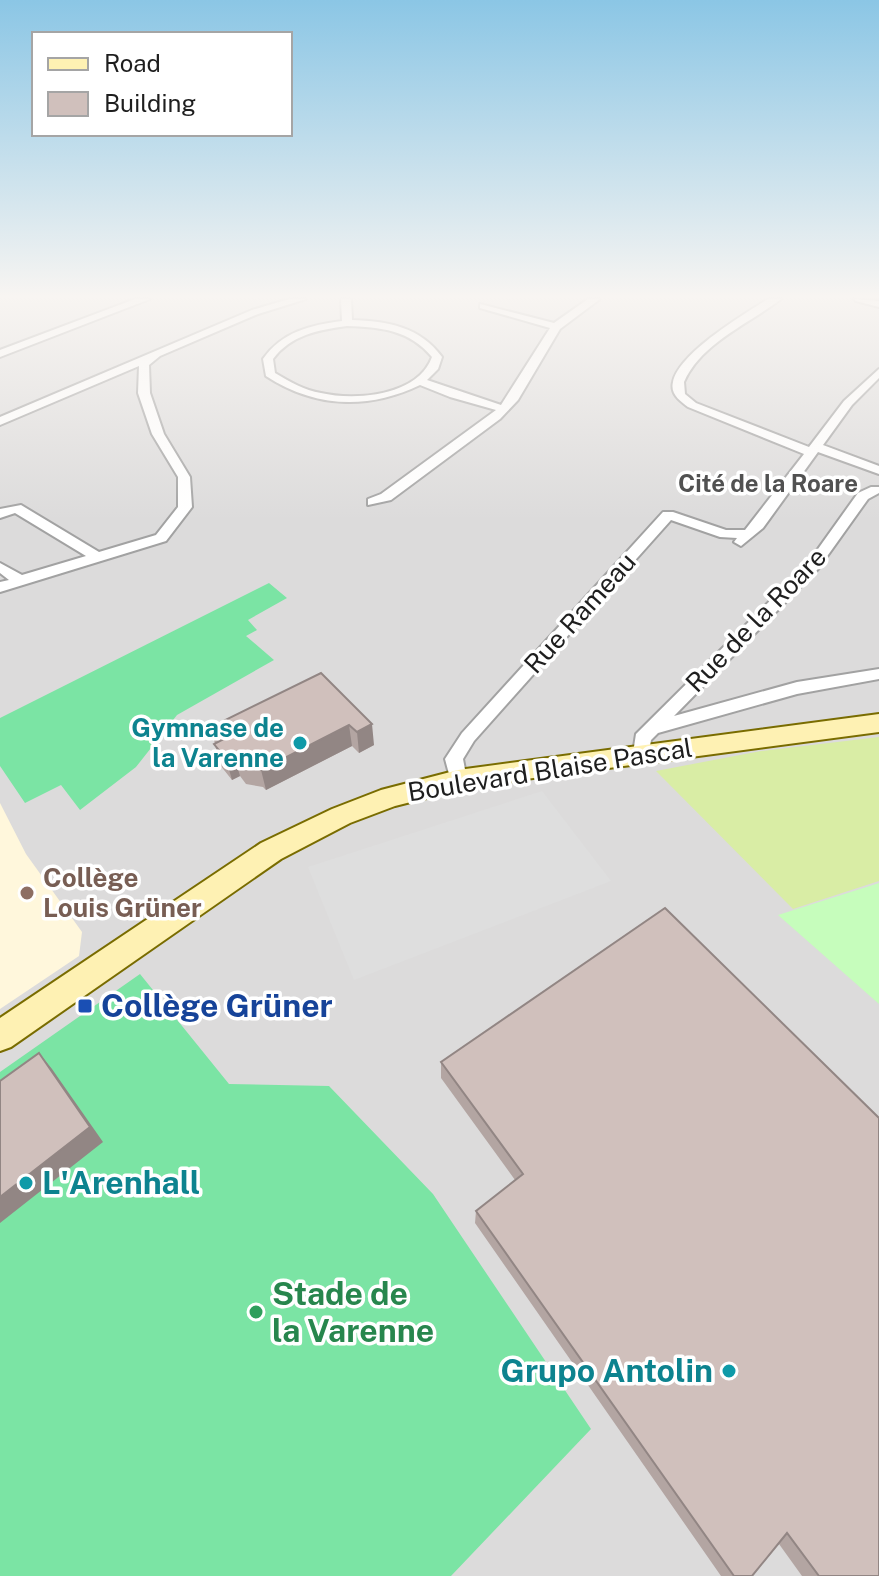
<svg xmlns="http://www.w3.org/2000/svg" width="879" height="1576" font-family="'Public Sans',sans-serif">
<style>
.residential{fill:#dcdbdb}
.education{fill:#fff7dc}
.grass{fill:#d9eda5}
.park{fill:#c6fdbc}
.pitch{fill:#7be4a4}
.parking{fill:#dedede}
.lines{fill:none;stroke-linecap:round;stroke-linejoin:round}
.street-casing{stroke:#a2a2a2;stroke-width:4}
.secondary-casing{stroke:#796c00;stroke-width:4}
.street{fill:#fff;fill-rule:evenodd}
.secondary{fill:#fef1b3;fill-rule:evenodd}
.wall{fill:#b3a5a2}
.shaded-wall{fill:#928684}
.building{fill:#d0c0bc;stroke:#928684;stroke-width:2}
.culture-dot{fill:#0f9aa8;stroke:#fff;stroke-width:3}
.education-dot{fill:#8d6e63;stroke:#fff;stroke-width:3}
.transit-dot{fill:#1a4fb4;stroke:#fff;stroke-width:3}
.leisure-dot{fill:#2e9e5b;stroke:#fff;stroke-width:3}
.labels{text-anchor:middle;stroke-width:7;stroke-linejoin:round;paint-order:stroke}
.far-neighbourhood-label{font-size:24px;font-weight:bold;fill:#515151;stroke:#fff}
.street-label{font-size:26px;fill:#1e1e1e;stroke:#fff}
.culture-label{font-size:26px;font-weight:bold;fill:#0d838f;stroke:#fff;text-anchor:end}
.education-label{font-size:26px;font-weight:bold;fill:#785e54;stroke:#fff;text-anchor:start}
.near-transit-label{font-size:32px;font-weight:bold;fill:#164399;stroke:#fff;text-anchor:start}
.near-culture-label{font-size:32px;font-weight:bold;fill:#0d838f;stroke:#fff;text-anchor:start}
.near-leisure-label{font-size:32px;font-weight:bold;fill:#27864d;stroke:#fff;text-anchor:start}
</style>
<rect width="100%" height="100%" fill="#efe8e3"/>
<path class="residential" d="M 0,299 L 879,299 L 879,1576 L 0,1576 Z"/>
<path class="education" d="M 0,803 L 26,854 L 82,932 L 79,956 L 0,1009 Z"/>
<path class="grass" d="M 879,737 L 879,881 L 793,909 L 656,771 L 761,751 Z"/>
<path class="park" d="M 879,883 L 879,1004 L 778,915 Z"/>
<path class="pitch" d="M 269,583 L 287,598 L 248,620 L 257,630 L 246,636 L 274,660 L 177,715 L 136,767 L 80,810 L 61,785 L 25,803 L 0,766 L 0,718 Z
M 140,974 L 229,1084 L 329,1086 L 433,1194 L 591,1429 L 451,1576 L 0,1576 L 0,1072 Z"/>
<path class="parking" d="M 542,791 L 611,881 L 354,980 L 308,867 Z"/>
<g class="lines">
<g class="street-casing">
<path id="street" d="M 135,299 L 150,299 L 0,357 L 0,350 Z
M 289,299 L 306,299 L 258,314 L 160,356 L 149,365 L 150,393 L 164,434 L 190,477 L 192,507 L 166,541 L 0,592 L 0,582 L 9,580 L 0,573 L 0,563 L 22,575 L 86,556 L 15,513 L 0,518 L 0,509 L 21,505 L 99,552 L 156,535 L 178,507 L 178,477 L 152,434 L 138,393 L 139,366 L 0,425 L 0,417 L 252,310 Z
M 341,299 L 351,299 L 352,320 C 388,321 420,327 442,357 L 438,369 L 427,380 L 501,405 L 550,328 L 480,308 L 480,304 L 554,323 L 588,299 L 600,299 L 560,329 L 518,400 L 500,419 L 391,500 L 368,505 L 368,499 L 381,494 L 496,410 L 450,397 L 420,385 C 368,410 315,408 266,376 L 263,359 C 282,332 310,325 342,321 ZM 347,326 C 380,327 410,330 432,357 C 418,396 355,401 321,393 C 304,390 290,382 275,373 L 273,359 C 291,335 318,330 347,326 Z
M 768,299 L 781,299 C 749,324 701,343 684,382 L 685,394 L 696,403 L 809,447 L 844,401 L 879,369 L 879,378 L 852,405 L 823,445 L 879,466 L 879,474 L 818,452 L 763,528 L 741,546 L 734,542 L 737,538 L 720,537 L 671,520 L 474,741 L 463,759 L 467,780 L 458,787 L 452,785 L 445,759 L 462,733 L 663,512 L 673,512 L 726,530 L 745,530 L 804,454 L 688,407 C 680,401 670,394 673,382 C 679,353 744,314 768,299 Z
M 854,299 L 879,301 L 879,307 L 856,301 Z
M 871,487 L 879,487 L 879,493 L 868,499 L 818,569 L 674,716 L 797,682 L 879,669 L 879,679 L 797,694 L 658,733 L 651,740 L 648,758 L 636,758 L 633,753 L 636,734 L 808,563 L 858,493 Z"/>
</g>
<g class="secondary-casing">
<path id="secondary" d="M 879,714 L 879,732 L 526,779 L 458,790 L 395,806 L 350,823 L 281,859 L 11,1047 L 0,1051 L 0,1018 L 261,843 L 332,809 L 381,790 L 458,770 Z"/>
</g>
<use href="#street" class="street"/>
<use href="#secondary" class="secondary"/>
</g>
<path class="wall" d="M 321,673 L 374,745 L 359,753 L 352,746 L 266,790 L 263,787 L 246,784 L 240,776 L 232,780 L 220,765 L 211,727 Z
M 441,1062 L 879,1576 L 802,1576 L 779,1544 L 752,1576 L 721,1576 L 475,1223 L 476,1211 L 515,1180 L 441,1078 Z"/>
<path class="shaded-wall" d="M 372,724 L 374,745 L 359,753 L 357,732 Z
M 349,725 L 352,746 L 266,790 L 261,770 Z
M 234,755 L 240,776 L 232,780 L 226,759 Z
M 39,1053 L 52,1069 L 103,1142 L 0,1223 L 0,1197 Z"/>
<path class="building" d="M 321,673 L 372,724 L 357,732 L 349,725 L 261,770 L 258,766 L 241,763 L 234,755 L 226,759 L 214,744 L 222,740 L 211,727 Z
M 665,908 L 879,1118 L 879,1576 L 819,1576 L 787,1533 L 752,1576 L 734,1576 L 476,1211 L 523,1174 L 441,1062 Z
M 39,1053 L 90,1127 L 0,1197 L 0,1081 Z"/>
<linearGradient id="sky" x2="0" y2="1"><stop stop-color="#8bc6e5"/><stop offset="0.57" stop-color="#f8f5f2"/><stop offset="1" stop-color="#f8f5f2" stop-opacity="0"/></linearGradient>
<rect width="879" height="520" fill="url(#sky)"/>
<g class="culture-dot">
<circle cx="300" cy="743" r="8"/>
<circle cx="26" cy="1183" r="8"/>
<circle cx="729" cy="1371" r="8"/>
</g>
<circle class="education-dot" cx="27" cy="893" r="8"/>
<rect class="transit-dot" x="77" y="998" width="16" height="16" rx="4"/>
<circle class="leisure-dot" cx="256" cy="1312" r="8"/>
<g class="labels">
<g class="far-neighbourhood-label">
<text x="768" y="492">Cité de la Roare</text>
</g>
<g class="street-label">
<text transform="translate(580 613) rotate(-48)" y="9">Rue Rameau</text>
<text transform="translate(756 620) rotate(-46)" y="9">Rue de la Roare</text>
<text transform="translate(550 770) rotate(-9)" y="9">Boulevard Blaise Pascal</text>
</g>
<g class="culture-label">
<text x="284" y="737">Gymnase de<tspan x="284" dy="30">la Varenne</tspan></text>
</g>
<g class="education-label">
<text x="43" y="887">Collège<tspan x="43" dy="30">Louis Grüner</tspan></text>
</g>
<g class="near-transit-label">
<text x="101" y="1017">Collège Grüner</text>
</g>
<g class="near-culture-label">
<text x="42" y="1194">L'Arenhall</text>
<text x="713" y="1382" text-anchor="end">Grupo Antolin</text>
</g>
<g class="near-leisure-label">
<text x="272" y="1305">Stade de<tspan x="272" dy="37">la Varenne</tspan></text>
</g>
</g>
<rect x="32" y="32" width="260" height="104" fill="#ffffff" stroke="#a5a5a5" stroke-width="2"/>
<rect x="48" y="58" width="40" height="12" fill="#fef1b3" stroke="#a5a5a5" stroke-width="2"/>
<text x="104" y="72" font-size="24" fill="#1e1e1e">Road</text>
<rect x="48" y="92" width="40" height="24" fill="#d0c0bc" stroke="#a5a5a5" stroke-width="2"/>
<text x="104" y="112" font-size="24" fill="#1e1e1e">Building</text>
</svg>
